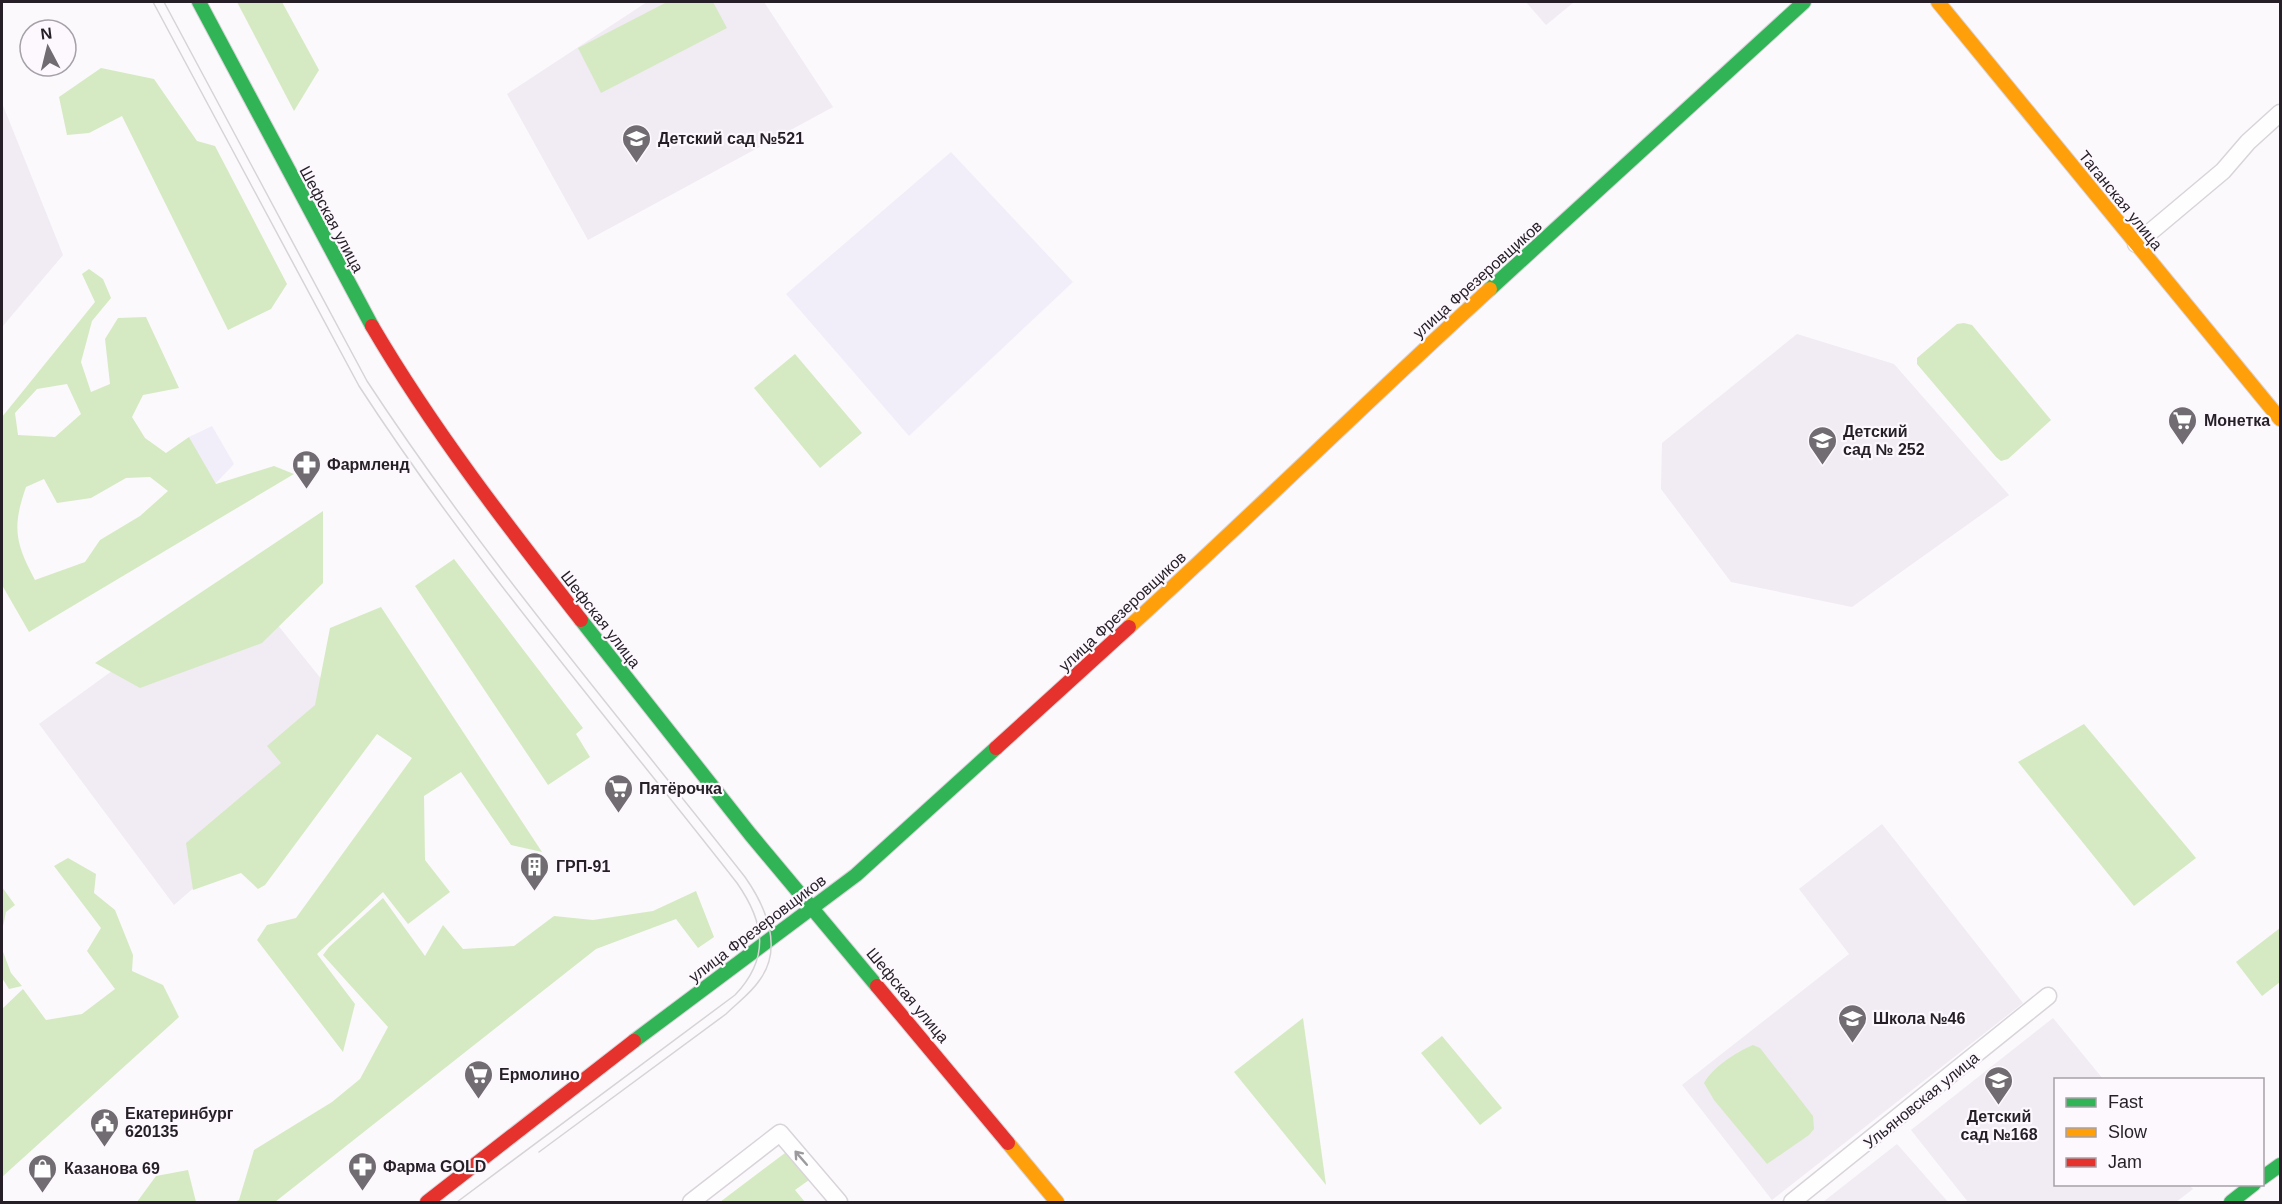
<svg xmlns="http://www.w3.org/2000/svg" width="2282" height="1204" font-family="Helvetica,sans-serif">
<style>
.built{fill:#f1ebf3}
.industrial{fill:#f2eef9}
.green{fill:#d5eac2;fill-rule:evenodd}
.lines{fill:none;stroke-linecap:round;stroke-linejoin:round}
.street-casing{stroke:#d9d4da;stroke-width:19}
.fast-casing{stroke:#d9d4da;stroke-width:16}
.slow-casing{stroke:#d9d4da;stroke-width:16}
.jam-casing{stroke:#d9d4da;stroke-width:16}
.street{stroke:#fefeff;stroke-width:16}
.fast{stroke:#30b455;stroke-width:14}
.slow{stroke:#ff9f0a;stroke-width:14}
.jam{stroke:#e5322d;stroke-width:14}
.tram{stroke:#d6d4d6;stroke-width:1.5}
.oneway{stroke:#9d9a9e}
.labels{text-anchor:middle;stroke-width:4.5;stroke-linejoin:round;paint-order:stroke}
.poi-label{font-size:16px;font-weight:bold;fill:#261f28;stroke:#fcf8fd;text-anchor:start}
.street-label{font-size:16px;fill:#261f28;stroke:#fcf8fd}
</style>
<rect width="100%" height="100%" fill="#fbf9fc"/>
<g class="built">
<polygon points="647,2 764,2 833,107 588,240 507,94"/>
<polygon points="1526,2 1574,2 1546,25"/>
<polygon points="2,103 63,255 2,327"/>
<polygon points="1797,334 1894,364 2009,495 1852,607 1731,582 1661,489 1662,443"/>
<polygon points="240,578 355,721 307,790 174,905 39,724"/>
<polygon points="1882,824 2023,1003 1772,1200 1682,1085 1849,954 1799,889"/>
<polygon points="2053,1018 2103,1079 2056,1080 2056,1184 2189,1185 2193,1189 2176,1202 1968,1202 1911,1130"/>
<polygon points="1897,1144 1948,1202 1823,1202"/>
</g>
<g class="industrial">
<polygon points="951,152 1073,282 909,436 786,294"/>
<polygon points="212,426 234,464 215,484 189,437"/>
</g>
<g class="green">
<polygon points="237,2 282,2 319,70 294,111"/>
<polygon points="667,2 713,2 727,28 601,93 578,48"/>
<polygon points="101,68 154,79 197,141 215,146 287,284 271,309 228,330 122,116 89,133 67,135 59,97"/>
<path d="M89,269L103,279L111,298L92,321L81,362L91,392L110,384L105,339L118,318L146,317L179,388L143,395L132,417L145,438L166,453L189,437L216,484L274,466L294,474L29,632L2,585V417L95,302L82,274ZM67,384L81,414L55,437L18,435L15,413L37,389ZM150,477L168,491L140,516L100,540L85,562L35,580C15,543 12,527 26,487L44,479L57,503L91,498L126,478Z"/>
<polygon points="1964,323 1972,325 2051,420 2008,459 2001,461 1996,457 1917,364 1917,358 1957,324"/>
<polygon points="795,354 862,433 820,468 754,388"/>
<polygon points="323,511 323,583 262,643 140,688 95,663"/>
<polygon points="454,559 583,728 576,734 590,757 548,785 415,586"/>
<polygon points="381,607 542,852 511,845 461,772 424,796 425,860 450,892 408,924 383,892 317,954 355,1004 343,1052 257,940 267,925 296,918 412,758 377,734 265,885 258,889 241,873 193,890 186,843 281,763 267,746 315,705 330,628"/>
<polygon points="2084,724 2196,858 2134,906 2018,762"/>
<polygon points="68,858 96,874 94,893 115,910 133,955 132,971 163,985 179,1017 2,1177 2,1009 23,989 46,1020 82,1014 115,989 87,951 101,928 54,866"/>
<polygon points="2,887 15,905 6,912 2,931"/>
<polygon points="696,891 714,937 698,948 676,919 596,949 275,1202 234,1202 239,1200 254,1150 332,1102 360,1079 388,1027 323,955 329,947 383,898 425,956 443,925 463,949 514,946 554,916 593,920 653,911"/>
<polygon points="2280,928 2280,982 2262,996 2236,962"/>
<polygon points="2,949 11,973 22,986 9,989 2,978"/>
<polygon points="1303,1018 1326,1185 1234,1072"/>
<polygon points="1442,1036 1502,1108 1480,1125 1421,1053"/>
<path d="M1753,1045L1760,1048L1813,1116L1814,1129L1809,1135L1767,1164L1714,1100L1704,1083C1713,1067 1736,1052 1753,1045Z"/>
<polygon points="785,1153 809,1180 795,1190 805,1202 720,1202"/>
<polygon points="188,1170 196,1202 137,1202 156,1176"/>
</g>
<g class="lines">
<defs>
<g id="street">
<polyline points="2136,244 2223,171 2248,142 2280,113"/>
<polyline points="691,1202 780,1133 839,1202"/>
<polyline points="1792,1202 2048,996"/>
</g>
<g id="fast">
<polyline points="199,2 372,326"/>
<polyline points="1490,289 1804,2"/>
<polyline points="581,620 750,834 877,986"/>
<polyline points="634,1041 856,875 996,748"/>
<polyline points="2262,1178 2280,1165"/>
<polyline points="2231,1202 2254,1184"/>
</g>
<g id="slow">
<polyline points="1938,2 2280,419"/>
<path d="M1129,627C1251,516 1368,400 1490,289"/>
<polyline points="1008,1143 1057,1202"/>
</g>
<g id="jam">
<path d="M372,326C433,430 506,524 581,620"/>
<polyline points="996,748 1129,627"/>
<polyline points="877,986 1008,1143"/>
<polyline points="427,1202 634,1041"/>
</g>
</defs>
<use href="#street" class="street-casing"/>
<use href="#fast" class="fast-casing"/>
<use href="#slow" class="slow-casing"/>
<use href="#jam" class="jam-casing"/>
<use href="#street" class="street"/>
<use href="#fast" class="fast"/>
<use href="#slow" class="slow"/>
<use href="#jam" class="jam"/>
<g class="tram">
<path d="M153,2L359,386C472,560 609,719 737,883C765,923 770,958 735,995L457,1202"/>
<path d="M164,2L367,381C481,555 617,714 745,877C766,907 784,948 759,981C750,994 737,1003 726,1014L539,1152"/>
</g>
</g>
<defs><path id="oneway-shaft" d="M-6 0H5M1.5-3L5.5 0L1.5 3" fill="none" stroke-width="1.6" stroke-linecap="round" stroke-linejoin="round" transform="scale(1.5)"/></defs>
<use class="oneway" href="#oneway-shaft" transform="translate(801 1158) rotate(-131)"/>
<defs>
<symbol id="school-pin" viewBox="-11 -11 22 30"><path d="M0 17L-7.5 6A9.5 9.5 0 1 1 7.5 6Z" fill="#716b72" stroke="#fcf8fd"/><path d="M0-5L7-2L0 1L-7-2ZM-4 1L0 2.5L4 1V4Q0 6-4 4Z" fill="#fff"/></symbol>
<symbol id="supermarket-pin" viewBox="-11 -11 22 30"><path d="M0 17L-7.5 6A9.5 9.5 0 1 1 7.5 6Z" fill="#716b72" stroke="#fcf8fd"/><path d="M-6-5.5h2.5l.6 2H6L4.5 2H-2.5L-4.4-4H-6ZM-1.5 3.2a1.3 1.3 0 1 0 .1 0ZM3 3.2a1.3 1.3 0 1 0 .1 0Z" fill="#fff"/></symbol>
<symbol id="pharmacy-pin" viewBox="-11 -11 22 30"><path d="M0 17L-7.5 6A9.5 9.5 0 1 1 7.5 6Z" fill="#716b72" stroke="#fcf8fd"/><path d="M-2-6h4v4h4v4h-4v4h-4v-4h-4v-4h4Z" fill="#fff"/></symbol>
<symbol id="building-pin" viewBox="-11 -11 22 30"><path d="M0 17L-7.5 6A9.5 9.5 0 1 1 7.5 6Z" fill="#716b72" stroke="#fcf8fd"/><path d="M-4-6H4V6H1V3H-1V6H-4ZM-2.5-4.3h1.7v1.8h-1.7ZM.8-4.3h1.7v1.8H.8ZM-2.5-1h1.7V.8h-1.7ZM.8-1h1.7V.8H.8Z" fill="#fff"/></symbol>
<symbol id="civic-pin" viewBox="-11 -11 22 30"><path d="M0 17L-7.5 6A9.5 9.5 0 1 1 7.5 6Z" fill="#716b72" stroke="#fcf8fd"/><path d="M-.6-6.5H3V-4.5H.6V-3L4-1V1h2V6H-6V1h2V-1L-.6-3ZM-1.2 2.5V6h2.4V2.5Z" fill="#fff"/></symbol>
<symbol id="shop-pin" viewBox="-11 -11 22 30"><path d="M0 17L-7.5 6A9.5 9.5 0 1 1 7.5 6Z" fill="#716b72" stroke="#fcf8fd"/><path d="M-5-2.5h2.3a2.7 3.5 0 0 1 5.4 0H5L5.5 6h-11ZM-1.5-2.5h3a1.5 2.3 0 0 0-3 0Z" fill="#fff"/></symbol>
</defs>
<g fill-rule="evenodd">
<use href="#school-pin" x="620" y="122" width="33" height="45"/>
<use href="#supermarket-pin" x="2166" y="404" width="33" height="45"/>
<use href="#school-pin" x="1806" y="424" width="33" height="45"/>
<use href="#pharmacy-pin" x="290" y="448" width="33" height="45"/>
<use href="#supermarket-pin" x="602" y="772" width="33" height="45"/>
<use href="#building-pin" x="518" y="850" width="33" height="45"/>
<use href="#school-pin" x="1836" y="1002" width="33" height="45"/>
<use href="#supermarket-pin" x="462" y="1058" width="33" height="45"/>
<use href="#school-pin" x="1982" y="1064" width="33" height="45"/>
<use href="#civic-pin" x="88" y="1106" width="33" height="45"/>
<use href="#pharmacy-pin" x="346" y="1150" width="33" height="45"/>
<use href="#shop-pin" x="26" y="1152" width="33" height="45"/>
</g>
<g class="labels">
<g class="poi-label">
<text x="658" y="144">Детский сад №521</text>
<text x="2204" y="426">Монетка</text>
<text x="1843" y="437">Детский<tspan x="1843" dy="18">сад № 252</tspan></text>
<text x="327" y="470">Фармленд</text>
<text x="639" y="794">Пятёрочка</text>
<text x="556" y="872">ГРП-91</text>
<text x="1873" y="1024">Школа №46</text>
<text x="499" y="1080">Ермолино</text>
<text x="125" y="1119">Екатеринбург<tspan x="125" dy="18">620135</tspan></text>
<text x="1999" y="1122" text-anchor="middle">Детский<tspan x="1999" dy="18">сад №168</tspan></text>
<text x="383" y="1172">Фарма GOLD</text>
<text x="64" y="1174">Казанова 69</text>
</g>
<g class="street-label">
<text transform="translate(2121 200) rotate(51)" y="6">Таганская улица</text>
<text transform="translate(332 219) rotate(62)" y="6">Шефская улица</text>
<text transform="translate(1477 279) rotate(-42)" y="6">улица Фрезеровщиков</text>
<text transform="translate(1122 611) rotate(-43)" y="6">улица Фрезеровщиков</text>
<text transform="translate(601 619) rotate(52)" y="6">Шефская улица</text>
<text transform="translate(757 928) rotate(-37)" y="6">улица Фрезеровщиков</text>
<text transform="translate(908 995) rotate(50)" y="6">Шефская улица</text>
<text transform="translate(1921 1100) rotate(-39)" y="6">Ульяновская улица</text>
</g>
</g>
<rect width="2282" height="1204" fill="none" stroke="#261f28" stroke-width="6"/>
<rect x="2054" y="1078" width="210" height="108" fill="#fcf8fd" stroke="#a6a1a8" stroke-width="1.5"/>
<rect x="2066" y="1098" width="30" height="9" fill="#30b455" stroke="#a6a1a8" stroke-width="1.5"/>
<text x="2108" y="1108" font-size="18" fill="#261f28">Fast</text>
<rect x="2066" y="1128" width="30" height="9" fill="#ff9f0a" stroke="#a6a1a8" stroke-width="1.5"/>
<text x="2108" y="1138" font-size="18" fill="#261f28">Slow</text>
<rect x="2066" y="1158" width="30" height="9" fill="#e5322d" stroke="#a6a1a8" stroke-width="1.5"/>
<text x="2108" y="1168" font-size="18" fill="#261f28">Jam</text>
<g transform="translate(48 48) rotate(353)"><circle r="28" fill="#fcf8fd" stroke="#a6a1a8" stroke-width="1.5"/>
<path d="M0-4.5L10 22L0 15L-10 22Z" fill="#716b72"/>
<text y="-9" font-size="16" font-weight="bold" text-anchor="middle" fill="#261f28">N</text>
</g>
</svg>
